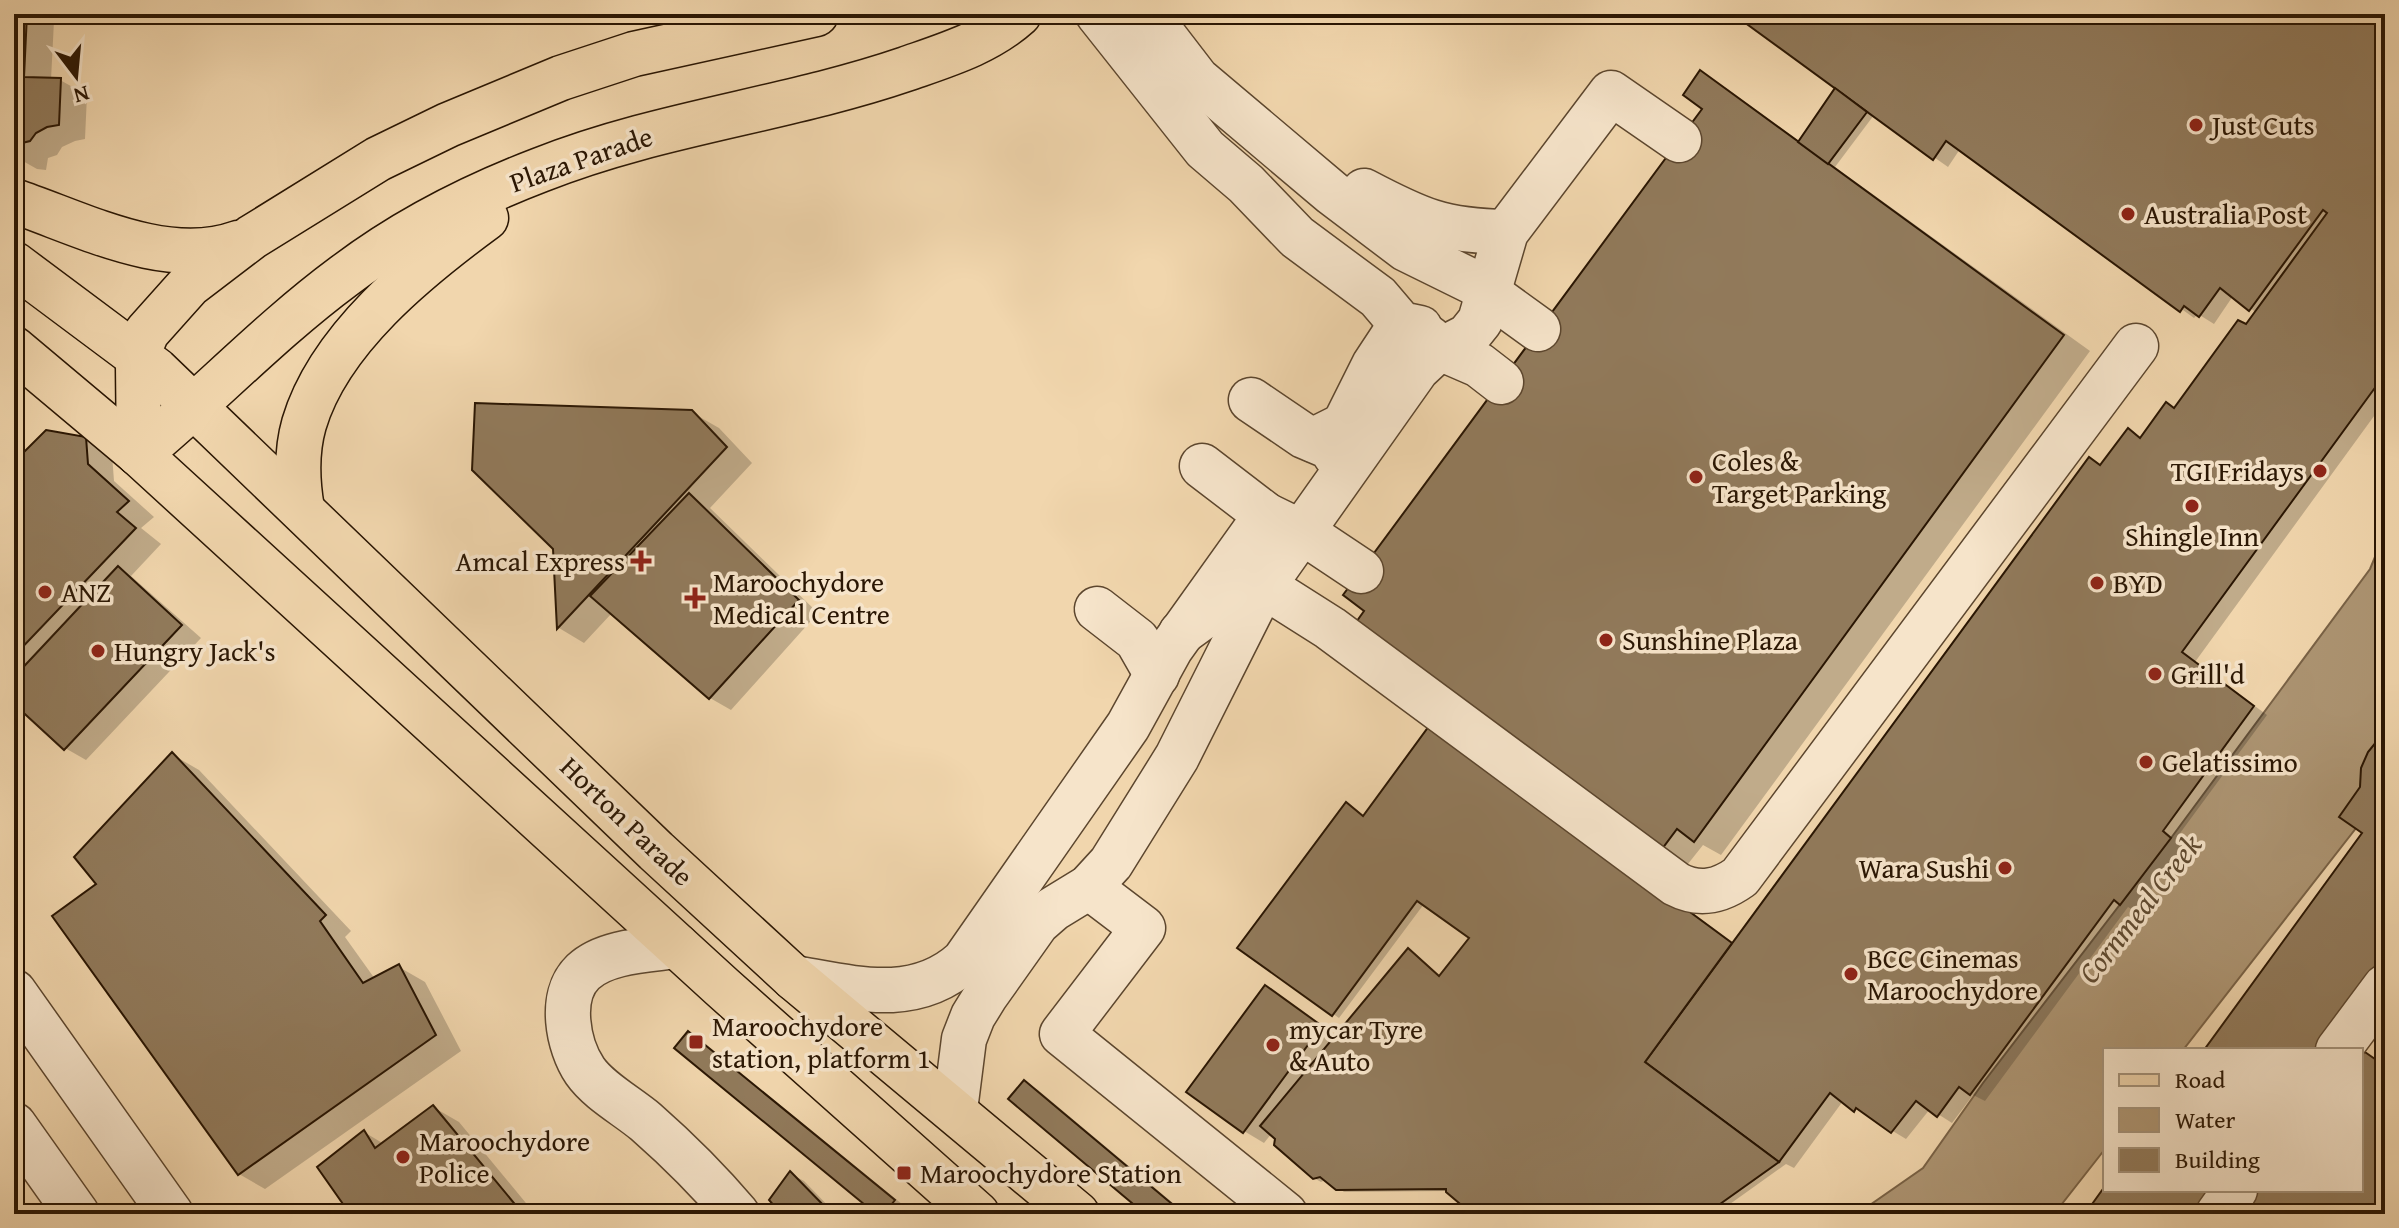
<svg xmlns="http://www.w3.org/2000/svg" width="2399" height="1228" font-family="'Gentium Book Plus',serif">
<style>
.water{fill:#ad9573;stroke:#796246;stroke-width:2}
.shadow{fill:#0003}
.building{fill:#917a5b;stroke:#2a1603;stroke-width:2}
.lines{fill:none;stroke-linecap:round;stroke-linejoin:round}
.minor-casing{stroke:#5c462e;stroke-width:47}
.major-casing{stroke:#2a1603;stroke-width:47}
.minor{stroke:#f6e4ca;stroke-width:44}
.major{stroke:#f1d6ad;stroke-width:44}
.poi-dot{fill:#8f2418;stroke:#f6e4ca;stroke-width:3}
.labels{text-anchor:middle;stroke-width:7;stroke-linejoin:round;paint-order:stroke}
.poi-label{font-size:28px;fill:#2a1603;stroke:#f6e4ca;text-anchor:start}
.street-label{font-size:28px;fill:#2a1603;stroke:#f6e4ca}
.water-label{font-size:30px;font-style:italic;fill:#5e4930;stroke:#f6e4ca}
</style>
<rect width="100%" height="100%" fill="#f1d6ad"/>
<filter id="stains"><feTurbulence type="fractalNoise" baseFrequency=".0025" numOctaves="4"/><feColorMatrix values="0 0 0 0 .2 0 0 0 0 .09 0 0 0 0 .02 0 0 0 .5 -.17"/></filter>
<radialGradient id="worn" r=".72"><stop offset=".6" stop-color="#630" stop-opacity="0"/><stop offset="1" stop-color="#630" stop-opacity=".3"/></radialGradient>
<polygon class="water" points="2385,533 2385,791 2183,1050 2105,1050 2105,1149 2054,1214 1857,1214 1923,1168 1983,1083 2171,838 2370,569"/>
<g class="shadow">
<polygon points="14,14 77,14 77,21 54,21 51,80 60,80 87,95 85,139 75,141 62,147 57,155 48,158 46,170 37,169 14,156"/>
<polygon points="1737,14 2385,14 2385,401 2195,662 2267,715 2175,840 2184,847 2135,911 2128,907 1985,1101 1973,1095 1952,1123 1930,1109 1906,1139 1843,1101 1794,1168 1786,1164 1716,1214 1475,1214 1448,1191 1344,1192 1327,1179 1321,1182 1314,1178 1272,1133 1264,1143 1244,1131 1266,987 1337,1036 1414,954 1440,977 1472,938 1424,904 1339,1018 1240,948 1364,818 1438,728 1733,945 2129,431 2142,438 2175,410 2257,313 2233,296 2214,324 2198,314 2194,318 1960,149 1948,167 1874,115 1835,167 2090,351 1721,855 1703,845 1680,874 1654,859 1705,109 1700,73 1726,88 1800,142 1838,88"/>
<polygon points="691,412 719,428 752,463 710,508 818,613 731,710 710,698 612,613 584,643 559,628 555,548"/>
<polygon points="86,439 112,454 114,481 154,517 141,528 161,544 131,576 201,638 86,760 65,748 14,701 14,465"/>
<polygon points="173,755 199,770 351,931 345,937 375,979 399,967 425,982 461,1051 265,1189 239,1174 99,885"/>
<polygon points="689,1034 703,1042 908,1209 904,1214 880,1214"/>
<polygon points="2363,1052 2385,1066 2385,1214 2262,1190 2361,1190"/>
<polygon points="1025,1082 1038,1090 1186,1214 1149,1214"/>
<polygon points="433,1107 459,1122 535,1214 353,1214 364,1132 384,1144"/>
<polygon points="791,1174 804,1181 836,1214 784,1214"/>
</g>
<g class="building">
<polygon points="14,14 27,14 24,77 61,78 59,125 47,127 36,133 30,141 22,143 20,156 14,155"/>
<polygon points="1733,14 2385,14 2385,374 2182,652 2254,706 2163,831 2171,838 2120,905 2114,900 1970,1095 1959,1087 1937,1117 1916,1101 1891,1133 1856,1108 1854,1112 1830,1093 1779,1162 1645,1062 2089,457 2100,465 2128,428 2140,438 2166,402 2174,408 2238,320 2246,324 2327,213 2323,210 2249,311 2220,288 2199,317 2184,306 2180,312 1946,141 1933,160"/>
<polygon points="1700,70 2064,335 1694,842 1677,829 1653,861 1347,635 1364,611 1343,595 1702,109 1683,95"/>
<polygon points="1835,88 1867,112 1828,164 1798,142"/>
<polygon points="475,403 692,410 727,447 557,629 553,549 472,470"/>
<polygon points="46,430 86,437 88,464 129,501 117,512 136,528 14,656 14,462"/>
<polygon points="689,493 799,600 709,699 590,596"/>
<polygon points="118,566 182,625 64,750 14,704 14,677"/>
<polygon points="1432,722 1732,943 1645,1062 1779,1162 1706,1214 1472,1214 1446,1192 1446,1189 1336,1190 1320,1177 1313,1179 1274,1145 1275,1139 1260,1126 1408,948 1439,976 1469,938 1417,901 1332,1016 1237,948 1346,802 1363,816"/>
<polygon points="2385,731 2385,959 2318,1050 2204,1050 2362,833 2339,817 2360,787 2361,768 2368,752"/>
<polygon points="172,752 326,915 320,921 363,983 399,964 436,1035 238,1175 52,916 96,884 74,857"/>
<polygon points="1265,985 1322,1026 1243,1133 1186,1092"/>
<polygon points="688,1031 895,1200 884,1214 876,1214 674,1048"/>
<polygon points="2362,1050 2385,1066 2385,1214 2242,1214 2259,1190 2361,1190"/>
<polygon points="1024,1080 1184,1214 1145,1214 1008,1099"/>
<polygon points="433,1105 523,1214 350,1214 317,1167 364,1130 375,1148"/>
<polygon points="790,1171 832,1214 781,1214 769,1200"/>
<polygon points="2105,1186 2105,1190 2215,1190 2197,1214 2085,1214"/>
</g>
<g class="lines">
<defs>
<g id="minor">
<polyline points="1098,14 1205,149 1246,184 1297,237 1378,297 1401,324 1420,328"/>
<polyline points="1147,14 1197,79 1332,193 1406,249 1473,282 1538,329"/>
<path d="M1364,191C1419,220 1443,231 1506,232"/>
<polyline points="1429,338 1442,349 1479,365 1501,382"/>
<polyline points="1251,400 1304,436 1330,447 1336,456"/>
<polyline points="1314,440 1340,427 1346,421 1374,365 1401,324"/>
<polyline points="1202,466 1266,515 1307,535 1361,571"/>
<polyline points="1097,609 1137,640 1157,675"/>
<path d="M1181,633L1232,596L1252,589L1267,588L1330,628L1676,884C1699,896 1719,892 1740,877L2136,346"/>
<polyline points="1089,887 1143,928 1062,1034 1285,1214"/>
<path d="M677,946C648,950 605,951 583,972C558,996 568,1046 585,1071C599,1091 627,1106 646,1122C679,1151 709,1181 737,1214"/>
<path d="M794,978C853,988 915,1006 964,961L1128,726L1171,648L1266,515"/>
<polyline points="14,992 171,1214"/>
<polyline points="2338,1050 2385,987"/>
<polyline points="955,1110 964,1039 973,1016 986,995 1037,923 1053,909 1089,887 1111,863 1177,757 1262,588 1417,369 1433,354 1468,336 1480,321 1506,232 1611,93 1679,140"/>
<polyline points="14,1125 77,1214"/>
<polyline points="2218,1214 2235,1190"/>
</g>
<g id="major">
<path d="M14,201C82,224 166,269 238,243"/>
<polyline points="14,264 156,370 656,851 794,978 1077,1214"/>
<polyline points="14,349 139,454 722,987 977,1214"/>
<path d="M139,454C209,396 271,330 344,276C402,232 472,196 540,170C658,123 786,110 906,69C946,55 987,43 1019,14"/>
<polyline points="139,454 138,366 141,346 147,332 189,285 252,237 378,159 448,125 561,78 634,54 816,14"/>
<path d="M302,509C297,480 296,452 304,424C329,339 418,268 486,218"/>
</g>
</defs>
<use href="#minor" class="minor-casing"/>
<use href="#major" class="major-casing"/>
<use href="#minor" class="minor"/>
<use href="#major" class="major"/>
</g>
<g class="poi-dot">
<circle cx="2196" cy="125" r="8"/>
<circle cx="2128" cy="214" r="8"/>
<circle cx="2320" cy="471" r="8"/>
<circle cx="1696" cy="477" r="8"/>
<circle cx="2192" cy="506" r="8"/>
<path d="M637 549h8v8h8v8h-8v8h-8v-8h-8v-8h8z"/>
<circle cx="2097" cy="583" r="8"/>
<circle cx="45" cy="592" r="8"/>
<path d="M691 586h8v8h8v8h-8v8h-8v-8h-8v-8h8z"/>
<circle cx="1606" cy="640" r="8"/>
<circle cx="98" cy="651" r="8"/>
<circle cx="2155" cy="674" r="8"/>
<circle cx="2146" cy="762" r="8"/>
<circle cx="2005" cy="868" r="8"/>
<circle cx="1851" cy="974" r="8"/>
<rect x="688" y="1034" width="16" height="16" rx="4"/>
<circle cx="1273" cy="1045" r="8"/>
<circle cx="403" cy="1157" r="8"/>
<rect x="896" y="1165" width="16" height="16" rx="4"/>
</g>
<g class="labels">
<g class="poi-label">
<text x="2212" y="135">Just Cuts</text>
<text x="2144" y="224">Australia Post</text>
<text x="1712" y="471">Coles &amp;<tspan x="1712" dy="32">Target Parking</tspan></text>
<text x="2304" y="481" text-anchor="end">TGI Fridays</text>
<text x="2192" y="546" text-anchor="middle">Shingle Inn</text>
<text x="625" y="571" text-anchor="end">Amcal Express</text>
<text x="713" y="592">Maroochydore<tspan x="713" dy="32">Medical Centre</tspan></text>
<text x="2113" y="593">BYD</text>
<text x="61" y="602">ANZ</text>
<text x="1622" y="650">Sunshine Plaza</text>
<text x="114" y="661">Hungry Jack's</text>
<text x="2171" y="684">Grill'd</text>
<text x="2162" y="772">Gelatissimo</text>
<text x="1989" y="878" text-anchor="end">Wara Sushi</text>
<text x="1867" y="968">BCC Cinemas<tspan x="1867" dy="32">Maroochydore</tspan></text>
<text x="712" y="1036">Maroochydore<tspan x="712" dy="32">station, platform 1</tspan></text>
<text x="1289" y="1039">mycar Tyre<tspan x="1289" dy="32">&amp; Auto</tspan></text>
<text x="419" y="1151">Maroochydore<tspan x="419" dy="32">Police</tspan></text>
<text x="920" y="1183">Maroochydore Station</text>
</g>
<g class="street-label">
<text transform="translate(581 159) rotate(-19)" y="10">Plaza Parade</text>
<text transform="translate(627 821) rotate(44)" y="10">Horton Parade</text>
</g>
<g class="water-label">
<text transform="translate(2140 909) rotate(-52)" y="10">Cornmeal Creek</text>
</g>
</g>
<rect width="2399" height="1228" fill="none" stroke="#f1d6ad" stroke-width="48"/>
<rect x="16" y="16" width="2367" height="1196" fill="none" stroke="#2a1603" stroke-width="4"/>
<rect x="24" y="24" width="2351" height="1180" fill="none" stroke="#2a1603" stroke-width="2"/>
<rect x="2103" y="1048" width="260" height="144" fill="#f6e4ca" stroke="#a4927a" stroke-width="2"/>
<rect x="2119" y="1074" width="40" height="12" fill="#f1d6ad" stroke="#a4927a" stroke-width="2"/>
<text x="2175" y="1088" font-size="24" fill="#2a1603">Road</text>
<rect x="2119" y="1108" width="40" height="24" fill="#ad9573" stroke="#a4927a" stroke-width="2"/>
<text x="2175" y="1128" font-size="24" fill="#2a1603">Water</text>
<rect x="2119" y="1148" width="40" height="24" fill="#917a5b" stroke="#a4927a" stroke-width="2"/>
<text x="2175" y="1168" font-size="24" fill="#2a1603">Building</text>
<g transform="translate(76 76) rotate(164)" stroke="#f6e4ca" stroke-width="6" paint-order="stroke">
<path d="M0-6L14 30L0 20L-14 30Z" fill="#2a1603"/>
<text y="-12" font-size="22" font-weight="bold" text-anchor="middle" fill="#2a1603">N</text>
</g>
<rect width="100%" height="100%" filter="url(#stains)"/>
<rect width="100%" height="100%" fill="url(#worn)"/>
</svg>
